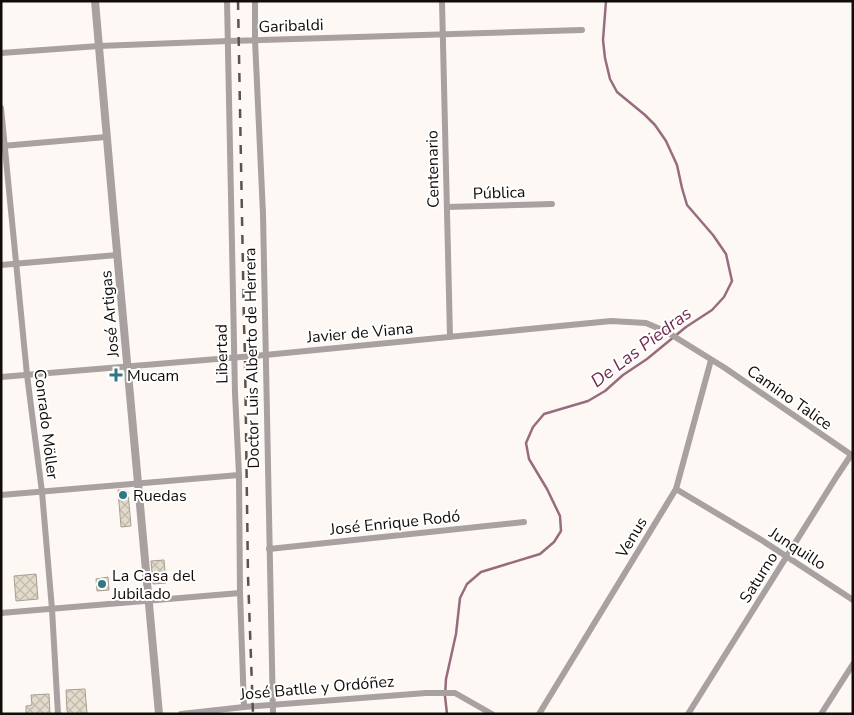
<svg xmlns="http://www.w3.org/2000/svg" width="854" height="715" font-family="'Nunito Sans',sans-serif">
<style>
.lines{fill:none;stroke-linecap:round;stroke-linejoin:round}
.stream{stroke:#986c7e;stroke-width:2.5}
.building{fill:url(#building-cross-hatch);stroke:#a79f90}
.minor{stroke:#a9a0a0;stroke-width:6}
.tertiary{stroke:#a9a0a0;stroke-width:8}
.rail{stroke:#595450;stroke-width:2.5;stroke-dasharray:9 9;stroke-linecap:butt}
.poi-dot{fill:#317982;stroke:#fff;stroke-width:2}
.labels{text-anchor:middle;stroke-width:4;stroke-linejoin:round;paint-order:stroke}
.street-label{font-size:16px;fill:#110c09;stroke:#fff}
.poi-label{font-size:16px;fill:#110c09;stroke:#fff;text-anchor:start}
.water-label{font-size:18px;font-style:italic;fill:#71294f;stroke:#fff}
</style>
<defs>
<pattern id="building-cross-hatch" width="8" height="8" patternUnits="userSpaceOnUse" patternTransform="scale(1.25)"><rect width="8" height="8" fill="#e2daca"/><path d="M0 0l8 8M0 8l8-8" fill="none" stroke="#c1baac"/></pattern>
</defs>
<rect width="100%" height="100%" fill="#fef8f4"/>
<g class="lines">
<polyline class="stream" points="447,714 445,696 446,679 456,634 460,598 467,584 481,572 540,554 554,542 561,531 560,516 547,489 529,459 526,443 533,427 544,414 588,401 605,391 623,375 647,359 686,327 712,310 724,297 732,281 726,254 713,235 687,205 682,188 677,165 666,141 655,125 645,115 617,92 610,79 605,58 603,40 606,1"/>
</g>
<g class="building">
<polygon points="118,490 126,490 128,492 131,526 121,527"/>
<polygon points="164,560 166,583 153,584 151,561"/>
<polygon points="36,574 38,599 16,601 14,576"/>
<polygon points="108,577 109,590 97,591 96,579"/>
<polygon points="85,689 87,713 69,714 67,711 66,690"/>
<polygon points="49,694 50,714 26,714 26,706 32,705 31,695"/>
</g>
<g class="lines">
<g class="minor">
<polyline points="227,1 235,393 239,475 240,593 244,707"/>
<polyline points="255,1 255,40 263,214 273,714"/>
<polyline points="442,1 450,337"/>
<polyline points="1,53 99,46 229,41 582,30"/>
<polyline points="1,108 27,375 42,492 52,609 58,714"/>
<polyline points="2,146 106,137"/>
<polyline points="447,207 552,204"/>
<polyline points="1,265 117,255"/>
<polyline points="1,377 265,355 611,321 646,323 667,332 725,368 853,456"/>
<polyline points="676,489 763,541 853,600"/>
<polyline points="1,495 239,475"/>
<polyline points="269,549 524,522"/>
<polyline points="1,613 240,593"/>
<polyline points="181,714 244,707 426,693 455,693 492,714"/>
<polyline points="539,714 676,489 711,360"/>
<polyline points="688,714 837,476 851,455"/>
<polyline points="821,714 853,664"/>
</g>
<polyline class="tertiary" points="95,1 114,219 159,714"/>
<polyline class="rail" points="238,1 244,324 245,356 248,576 253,714"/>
</g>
<g class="poi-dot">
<path d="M113.5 367.5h5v5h5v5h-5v5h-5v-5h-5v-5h5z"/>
<circle cx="123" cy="495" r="5"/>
<circle cx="102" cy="584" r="5"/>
</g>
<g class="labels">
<g class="street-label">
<text transform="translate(291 25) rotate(-2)" y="6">Garibaldi</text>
<text transform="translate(432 169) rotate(-91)" y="6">Centenario</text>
<text transform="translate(499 192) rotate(-2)" y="6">Pública</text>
<text transform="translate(109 314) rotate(-95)" y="6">José Artigas</text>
<text transform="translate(360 332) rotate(-5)" y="6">Javier de Viana</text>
<text transform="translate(221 354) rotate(-91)" y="6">Libertad</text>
<text transform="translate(251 358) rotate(-91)" y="6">Doctor Luis Alberto de Herrera</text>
<text transform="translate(790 397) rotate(35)" y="6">Camino Talice</text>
<text transform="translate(47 424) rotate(83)" y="6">Conrado Möller</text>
<text transform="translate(395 522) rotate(-6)" y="6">José Enrique Rodó</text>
<text transform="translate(631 537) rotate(-59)" y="6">Venus</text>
<text transform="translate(798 548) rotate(33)" y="6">Junquillo</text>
<text transform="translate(758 577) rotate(-58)" y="6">Saturno</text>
<text transform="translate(317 687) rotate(-5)" y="6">José Batlle y Ordóñez</text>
</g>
<g class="poi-label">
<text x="127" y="381">Mucam</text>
<text x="133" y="501">Ruedas</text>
<text x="112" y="581">La Casa del<tspan x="112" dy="18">Jubilado</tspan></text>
</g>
<g class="water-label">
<text transform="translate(641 347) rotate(-37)" y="6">De Las Piedras</text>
</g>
</g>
<rect width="854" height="715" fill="none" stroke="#110c09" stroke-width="5"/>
</svg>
